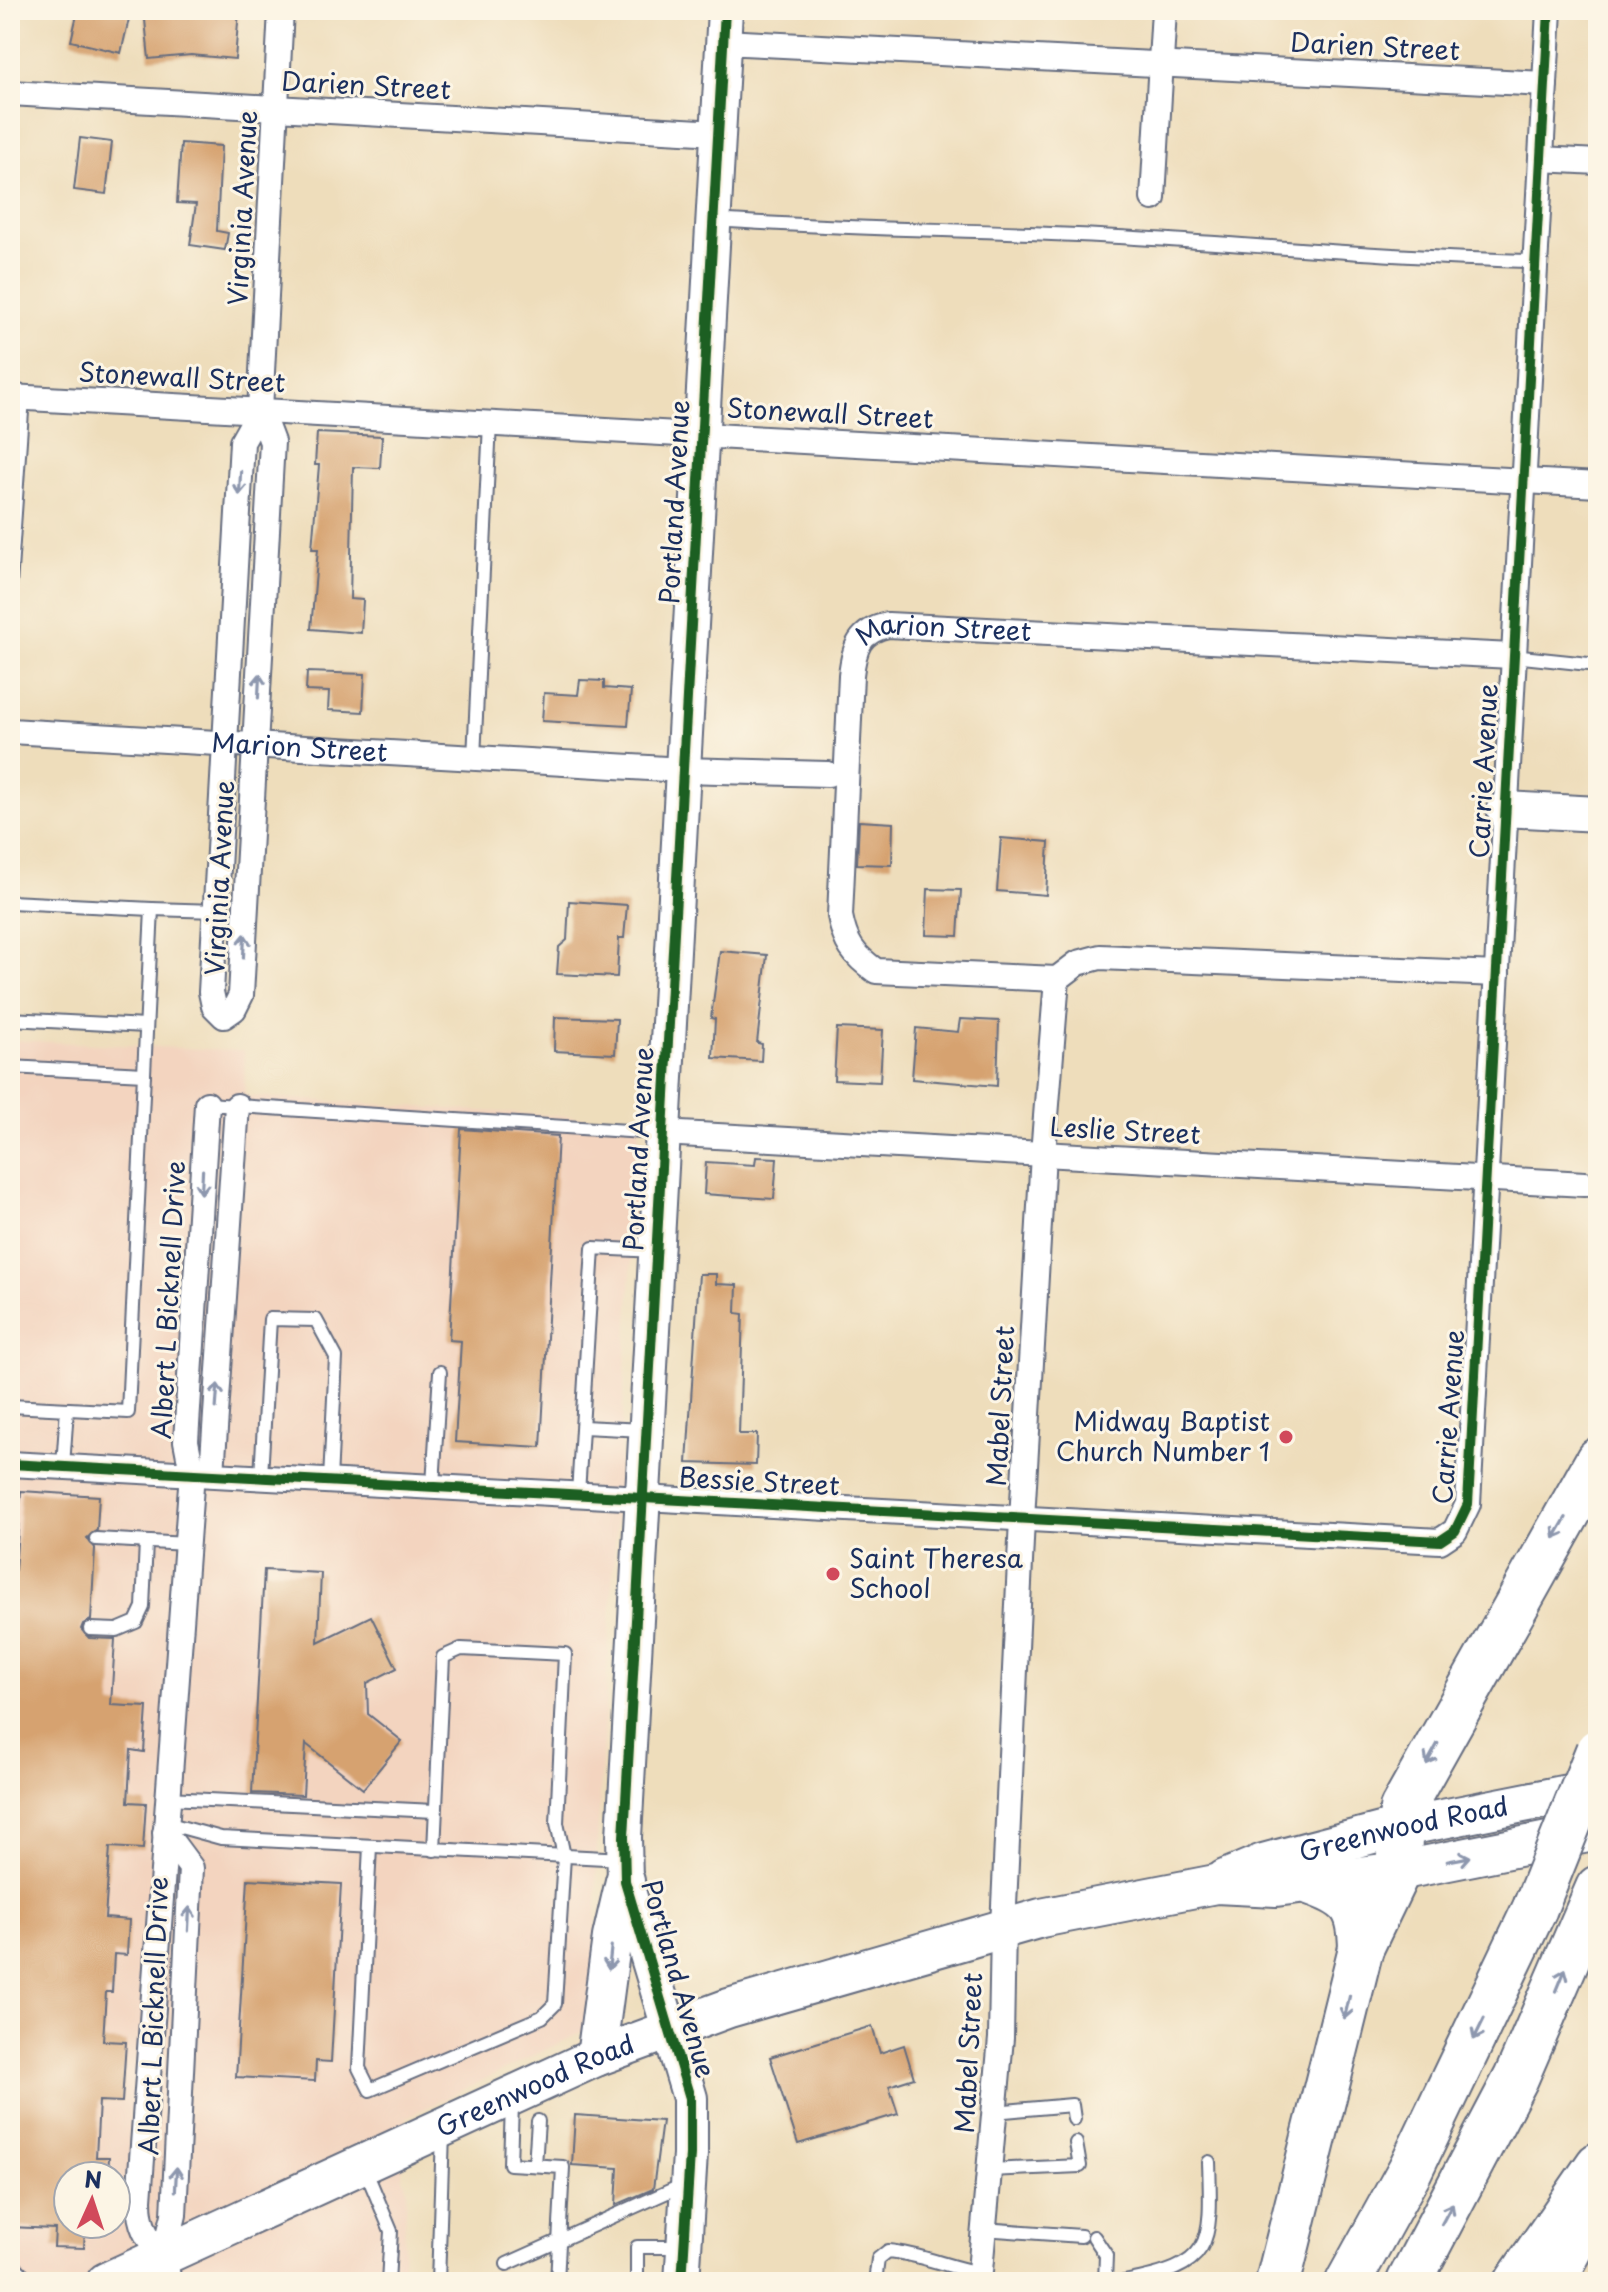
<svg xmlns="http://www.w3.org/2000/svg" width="1608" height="2292" font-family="'Playpen Sans',sans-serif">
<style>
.built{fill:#f3d4bf;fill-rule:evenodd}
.building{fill:#d6a270}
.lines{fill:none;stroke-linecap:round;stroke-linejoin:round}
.lane-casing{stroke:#656c7f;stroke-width:16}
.street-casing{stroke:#656c7f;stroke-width:28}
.secondary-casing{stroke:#656c7f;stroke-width:38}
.primary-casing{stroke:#656c7f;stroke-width:42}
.highway-casing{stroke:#656c7f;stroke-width:48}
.lane{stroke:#fff;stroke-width:12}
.street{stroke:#fff;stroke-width:24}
.secondary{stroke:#fff;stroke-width:34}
.primary{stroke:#fff;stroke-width:38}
.highway{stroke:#fff;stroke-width:44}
.highway-bridge-casing{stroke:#656c7f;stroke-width:48;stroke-linecap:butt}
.highway-bridge{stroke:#fff;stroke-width:44}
.cycleway-casing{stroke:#fcf5e5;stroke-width:15}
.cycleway{stroke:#1b5e20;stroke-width:10}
.oneway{stroke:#8d97ae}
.poi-dot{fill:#d1495b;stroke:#fcf5e5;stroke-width:3}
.labels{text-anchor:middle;stroke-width:6;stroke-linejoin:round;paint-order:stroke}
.street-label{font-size:26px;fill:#1b2f5e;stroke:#fcf5e5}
.poi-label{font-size:26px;fill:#1b2f5e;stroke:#fcf5e5;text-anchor:end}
</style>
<rect width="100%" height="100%" fill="#fcf5e5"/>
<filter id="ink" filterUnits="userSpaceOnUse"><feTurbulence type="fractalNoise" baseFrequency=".0125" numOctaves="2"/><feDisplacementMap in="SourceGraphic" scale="16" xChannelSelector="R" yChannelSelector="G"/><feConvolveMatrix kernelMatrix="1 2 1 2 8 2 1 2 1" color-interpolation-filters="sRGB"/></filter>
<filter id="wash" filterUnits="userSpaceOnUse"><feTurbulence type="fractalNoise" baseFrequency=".006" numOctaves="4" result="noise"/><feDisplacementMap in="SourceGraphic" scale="32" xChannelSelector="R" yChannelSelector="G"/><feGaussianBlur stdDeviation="1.8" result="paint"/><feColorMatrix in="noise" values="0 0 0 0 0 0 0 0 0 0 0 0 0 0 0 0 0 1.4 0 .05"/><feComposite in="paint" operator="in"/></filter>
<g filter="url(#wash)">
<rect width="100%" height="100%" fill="#edb"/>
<path class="built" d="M10,1040L244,1051L245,1096L640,1121L597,1843L595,2026L407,2117L402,2175L407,2189L402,2282H10ZM68,2176H116V2224H68Z"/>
<g id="blocks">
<g class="building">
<polygon points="78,10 131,10 121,53 71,41"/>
<polygon points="144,10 239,10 235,59 191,55 149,59"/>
<polygon points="80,138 112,142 106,194 74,190"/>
<polygon points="181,143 221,146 217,231 228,233 225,250 190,245 196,204 177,203"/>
<polygon points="317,433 382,436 380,468 353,467 350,599 363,600 361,633 311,629 318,549 312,549 319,465 315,465"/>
<polygon points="307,672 365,674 363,712 328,710 329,692 306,691"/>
<polygon points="580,680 604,681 604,688 631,690 628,726 542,721 544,693 578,695"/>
<polygon points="859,821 893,823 892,865 857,864"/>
<polygon points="1001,838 1049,842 1046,895 997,891"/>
<polygon points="928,889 961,890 958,936 926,935"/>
<polygon points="569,901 627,905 624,938 619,938 617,977 557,974 559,947 567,940"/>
<polygon points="720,951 767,955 757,1043 762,1044 761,1061 713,1058 715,1019 711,1018"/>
<polygon points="555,1017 617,1019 615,1054 554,1051"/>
<polygon points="960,1019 999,1021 997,1086 912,1079 916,1028 958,1032"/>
<polygon points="837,1028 883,1030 880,1082 834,1080"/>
<polygon points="461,1129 558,1136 541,1447 455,1442 461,1341 449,1340"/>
<polygon points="756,1157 777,1158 774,1199 704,1194 706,1162 755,1165"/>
<polygon points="699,1274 716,1274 716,1284 737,1285 736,1313 743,1314 739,1434 757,1434 756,1465 687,1463"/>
<polygon points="21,1491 99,1496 97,1530 87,1538 95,1548 91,1620 83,1624 81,1629 89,1638 115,1639 111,1705 147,1707 144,1752 131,1750 128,1802 146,1803 143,1849 110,1847 105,1918 129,1920 127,1955 114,1954 112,1992 106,1992 103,2041 126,2042 122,2102 99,2101 96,2157 109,2157 108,2176 68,2176 68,2224 85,2224 84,2248 54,2247 55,2229 10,2227 10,1635"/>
<polygon points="264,1570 321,1573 318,1642 371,1616 397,1668 367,1683 368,1714 402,1741 363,1789 306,1744 303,1795 252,1793"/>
<polygon points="248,1879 341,1884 331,2062 316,2061 315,2081 236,2077"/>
<polygon points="872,2026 880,2053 904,2045 914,2078 889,2086 898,2114 798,2144 770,2057"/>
<polygon points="575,2115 662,2121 653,2189 616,2205 618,2168 572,2165"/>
</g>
</g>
</g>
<g filter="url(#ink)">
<use href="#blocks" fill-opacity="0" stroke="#656c7f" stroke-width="2"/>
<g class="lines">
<defs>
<g id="lane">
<path d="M716,220C862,231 1008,229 1153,239C1281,247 1407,258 1535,261"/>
<polyline points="10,585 23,397"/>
<polyline points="1512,656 1598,665"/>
<polyline points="474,758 490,423"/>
<polyline points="10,902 152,909 144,1074"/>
<polyline points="152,909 217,911"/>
<polyline points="10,1019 146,1026"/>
<polyline points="10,1067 144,1074 128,1412 10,1406"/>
<polyline points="207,1104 659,1133"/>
<polyline points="583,1427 644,1430"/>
<polyline points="63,1466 67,1409"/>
<polyline points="261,1476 270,1319 316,1320 336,1357 330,1480"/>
<polyline points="433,1485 440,1372"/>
<polyline points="578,1494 593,1248 656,1251"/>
<polyline points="96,1539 187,1544"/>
<polyline points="90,1629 117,1630 136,1622 143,1607 146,1542"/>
<polyline points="168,1798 435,1811"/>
<polyline points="166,1823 221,1838 624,1859"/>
<polyline points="370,1846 359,2068 370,2090 542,2017 555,2004 564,1856 557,1823 565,1654 461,1649 443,1657 434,1850"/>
<polyline points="512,2104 510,2164 563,2167 557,2282"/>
<polyline points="994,2112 1072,2105 1074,2119"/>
<polyline points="535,2165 538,2121"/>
<polyline points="365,2169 391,2231 388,2282"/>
<polyline points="989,2170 1080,2166 1076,2143"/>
<polyline points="983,2229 1081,2236"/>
<polyline points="1094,2237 1106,2255 1105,2282"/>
<polyline points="10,2262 31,2282"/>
<polyline points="507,2264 685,2184"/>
<polyline points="438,2282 443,2133"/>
<polyline points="637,2282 637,2247 681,2247"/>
<path d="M875,2282L878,2259L888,2251C920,2254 948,2267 980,2273"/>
<path d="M1124,2282C1213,2266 1212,2246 1209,2162"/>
</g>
<g id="street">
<polyline points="723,42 1545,84"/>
<polyline points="10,93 718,133"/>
<polyline points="1541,159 1598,162"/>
<polyline points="1153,198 1164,10"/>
<polyline points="10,397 1598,485"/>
<polyline points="260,410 242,442 211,992 214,1006 224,1016 234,1009 241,995 272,442 260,410 281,10"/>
<path id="s1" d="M10,731L683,770L828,774"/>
<path id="s2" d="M1057,979L876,971C853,955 845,943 840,916L851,675C854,648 859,631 888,625L1512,656"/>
<polyline points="662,1133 1585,1184"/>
<polyline points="10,1464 1440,1541 1455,1531 1468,1504 1549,10"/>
<polyline points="212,1473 237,1106"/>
<polyline points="165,1833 191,1868 174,2215 164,2256 169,2282"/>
<path d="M164,2256C146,2239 139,2225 139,2200L192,1472L186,1441L207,1104"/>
<polyline points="979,2282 1001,2038 1003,1927 1022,1519 1043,1154 1057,979 1078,963 1100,957 1497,974"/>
</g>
<g id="secondary">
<polyline points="1504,809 1598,814"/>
<polyline points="682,2282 690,2154 690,2098 625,1881 624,1837 725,10"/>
<polyline points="1558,2282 1598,2209"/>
</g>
<g id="primary">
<path id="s3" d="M1225,1879L1263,1863L1392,1829L1598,1788"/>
<polyline points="596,2057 612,1937 625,1881"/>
<path id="s4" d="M106,2282L596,2057L729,2008L1041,1918L1216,1884L1276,1887L1398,1871L1598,1831"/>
</g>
<g id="highway">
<path d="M1312,1883C1351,1897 1360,1907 1361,1948"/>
<polyline points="1278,2282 1361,1948 1398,1871 1402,1809 1598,1460"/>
<polyline points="1348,2282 1410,2170 1535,1908"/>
<polyline points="1409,2282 1516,2078 1598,1888"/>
<polyline points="1517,2282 1598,2165"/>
</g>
</defs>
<use href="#lane" class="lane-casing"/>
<use href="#street" class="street-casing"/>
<use href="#secondary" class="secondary-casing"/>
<use href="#primary" class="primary-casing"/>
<use href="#highway" class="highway-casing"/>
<use href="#lane" class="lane"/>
<use href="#street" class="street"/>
<use href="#secondary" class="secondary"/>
<use href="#primary" class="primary"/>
<use href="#highway" class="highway"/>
<defs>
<polyline id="highway-bridge" points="1535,1908 1598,1751"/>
</defs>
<use href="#highway-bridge" class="highway-bridge-casing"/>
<use href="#highway-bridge" class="highway-bridge"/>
<defs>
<g id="cycleway">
<polyline points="10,1464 1440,1541 1455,1531 1468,1504 1549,10"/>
<polyline points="682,2282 690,2154 690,2098 625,1881 624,1837 725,10"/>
</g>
</defs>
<use href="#cycleway" class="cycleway-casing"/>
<use href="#cycleway" class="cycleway"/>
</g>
<defs><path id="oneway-shaft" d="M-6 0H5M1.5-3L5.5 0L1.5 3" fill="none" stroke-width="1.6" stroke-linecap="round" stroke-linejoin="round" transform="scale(2)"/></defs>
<g class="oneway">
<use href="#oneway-shaft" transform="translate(240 483) rotate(93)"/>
<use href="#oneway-shaft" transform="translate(259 686) rotate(-87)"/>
<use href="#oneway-shaft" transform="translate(244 946) rotate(-87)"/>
<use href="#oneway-shaft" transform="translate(202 1182) rotate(93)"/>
<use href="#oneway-shaft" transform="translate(217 1396) rotate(-86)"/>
<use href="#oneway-shaft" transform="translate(1560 1528) rotate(120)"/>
<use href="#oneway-shaft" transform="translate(1432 1754) rotate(119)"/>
<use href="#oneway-shaft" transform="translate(1459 1859) rotate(-11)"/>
<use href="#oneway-shaft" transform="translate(189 1919) rotate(-87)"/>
<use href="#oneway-shaft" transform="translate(610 1958) rotate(96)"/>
<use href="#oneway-shaft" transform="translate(1561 1980) rotate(-68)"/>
<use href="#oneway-shaft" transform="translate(1347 2007) rotate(103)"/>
<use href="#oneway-shaft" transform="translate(1479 2029) rotate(116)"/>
<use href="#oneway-shaft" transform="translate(176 2179) rotate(-87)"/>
<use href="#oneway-shaft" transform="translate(1447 2214) rotate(-62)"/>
</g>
</g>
<g class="poi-dot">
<circle cx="1286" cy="1437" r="8"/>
<circle cx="833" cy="1574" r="8"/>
</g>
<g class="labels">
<g class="street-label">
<text transform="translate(1375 47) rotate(3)" y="9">Darien Street</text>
<text transform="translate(366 86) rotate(3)" y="9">Darien Street</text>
<text transform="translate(243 208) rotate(-87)" y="9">Virginia Avenue</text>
<text transform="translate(182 378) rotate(3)" y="9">Stonewall Street</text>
<text transform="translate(830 414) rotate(3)" y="9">Stonewall Street</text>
<text transform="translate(675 502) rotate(-87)" y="9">Portland Avenue</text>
<text dy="9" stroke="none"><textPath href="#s2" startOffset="614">Marion Street</textPath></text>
<text dy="9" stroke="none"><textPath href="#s1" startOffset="290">Marion Street</textPath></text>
<text transform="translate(1484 771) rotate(-87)" y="9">Carrie Avenue</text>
<text transform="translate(220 878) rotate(-87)" y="9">Virginia Avenue</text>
<text transform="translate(1125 1131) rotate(3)" y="9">Leslie Street</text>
<text transform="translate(639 1149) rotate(-87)" y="9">Portland Avenue</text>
<text transform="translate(169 1300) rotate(-87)" y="9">Albert L Bicknell Drive</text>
<text transform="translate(1001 1406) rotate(-87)" y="9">Mabel Street</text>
<text transform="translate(1449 1417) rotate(-86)" y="9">Carrie Avenue</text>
<text transform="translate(759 1482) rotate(3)" y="9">Bessie Street</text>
<text dy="9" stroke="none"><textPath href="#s3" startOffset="186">Greenwood Road</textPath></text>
<text transform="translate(678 1979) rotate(74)" y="9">Portland Avenue</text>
<text transform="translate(154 2016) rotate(-88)" y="9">Albert L Bicknell Drive</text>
<text transform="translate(969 2053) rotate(-87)" y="9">Mabel Street</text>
<text dy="9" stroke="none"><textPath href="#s4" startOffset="472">Greenwood Road</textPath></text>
</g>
<g class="poi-label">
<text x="1270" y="1431">Midway Baptist<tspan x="1270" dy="30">Church Number 1</tspan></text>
<text x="849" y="1568" text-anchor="start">Saint Theresa<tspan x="849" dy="30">School</tspan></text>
</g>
</g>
<rect width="1608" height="2292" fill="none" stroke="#fcf5e5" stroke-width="40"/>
<g transform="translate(92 2200) rotate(3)"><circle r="38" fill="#fcf5e5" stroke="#a2a6af" stroke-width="2"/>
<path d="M0-6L14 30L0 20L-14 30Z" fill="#d1495b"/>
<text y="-12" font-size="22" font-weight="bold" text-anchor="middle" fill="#1b2f5e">N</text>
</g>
</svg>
